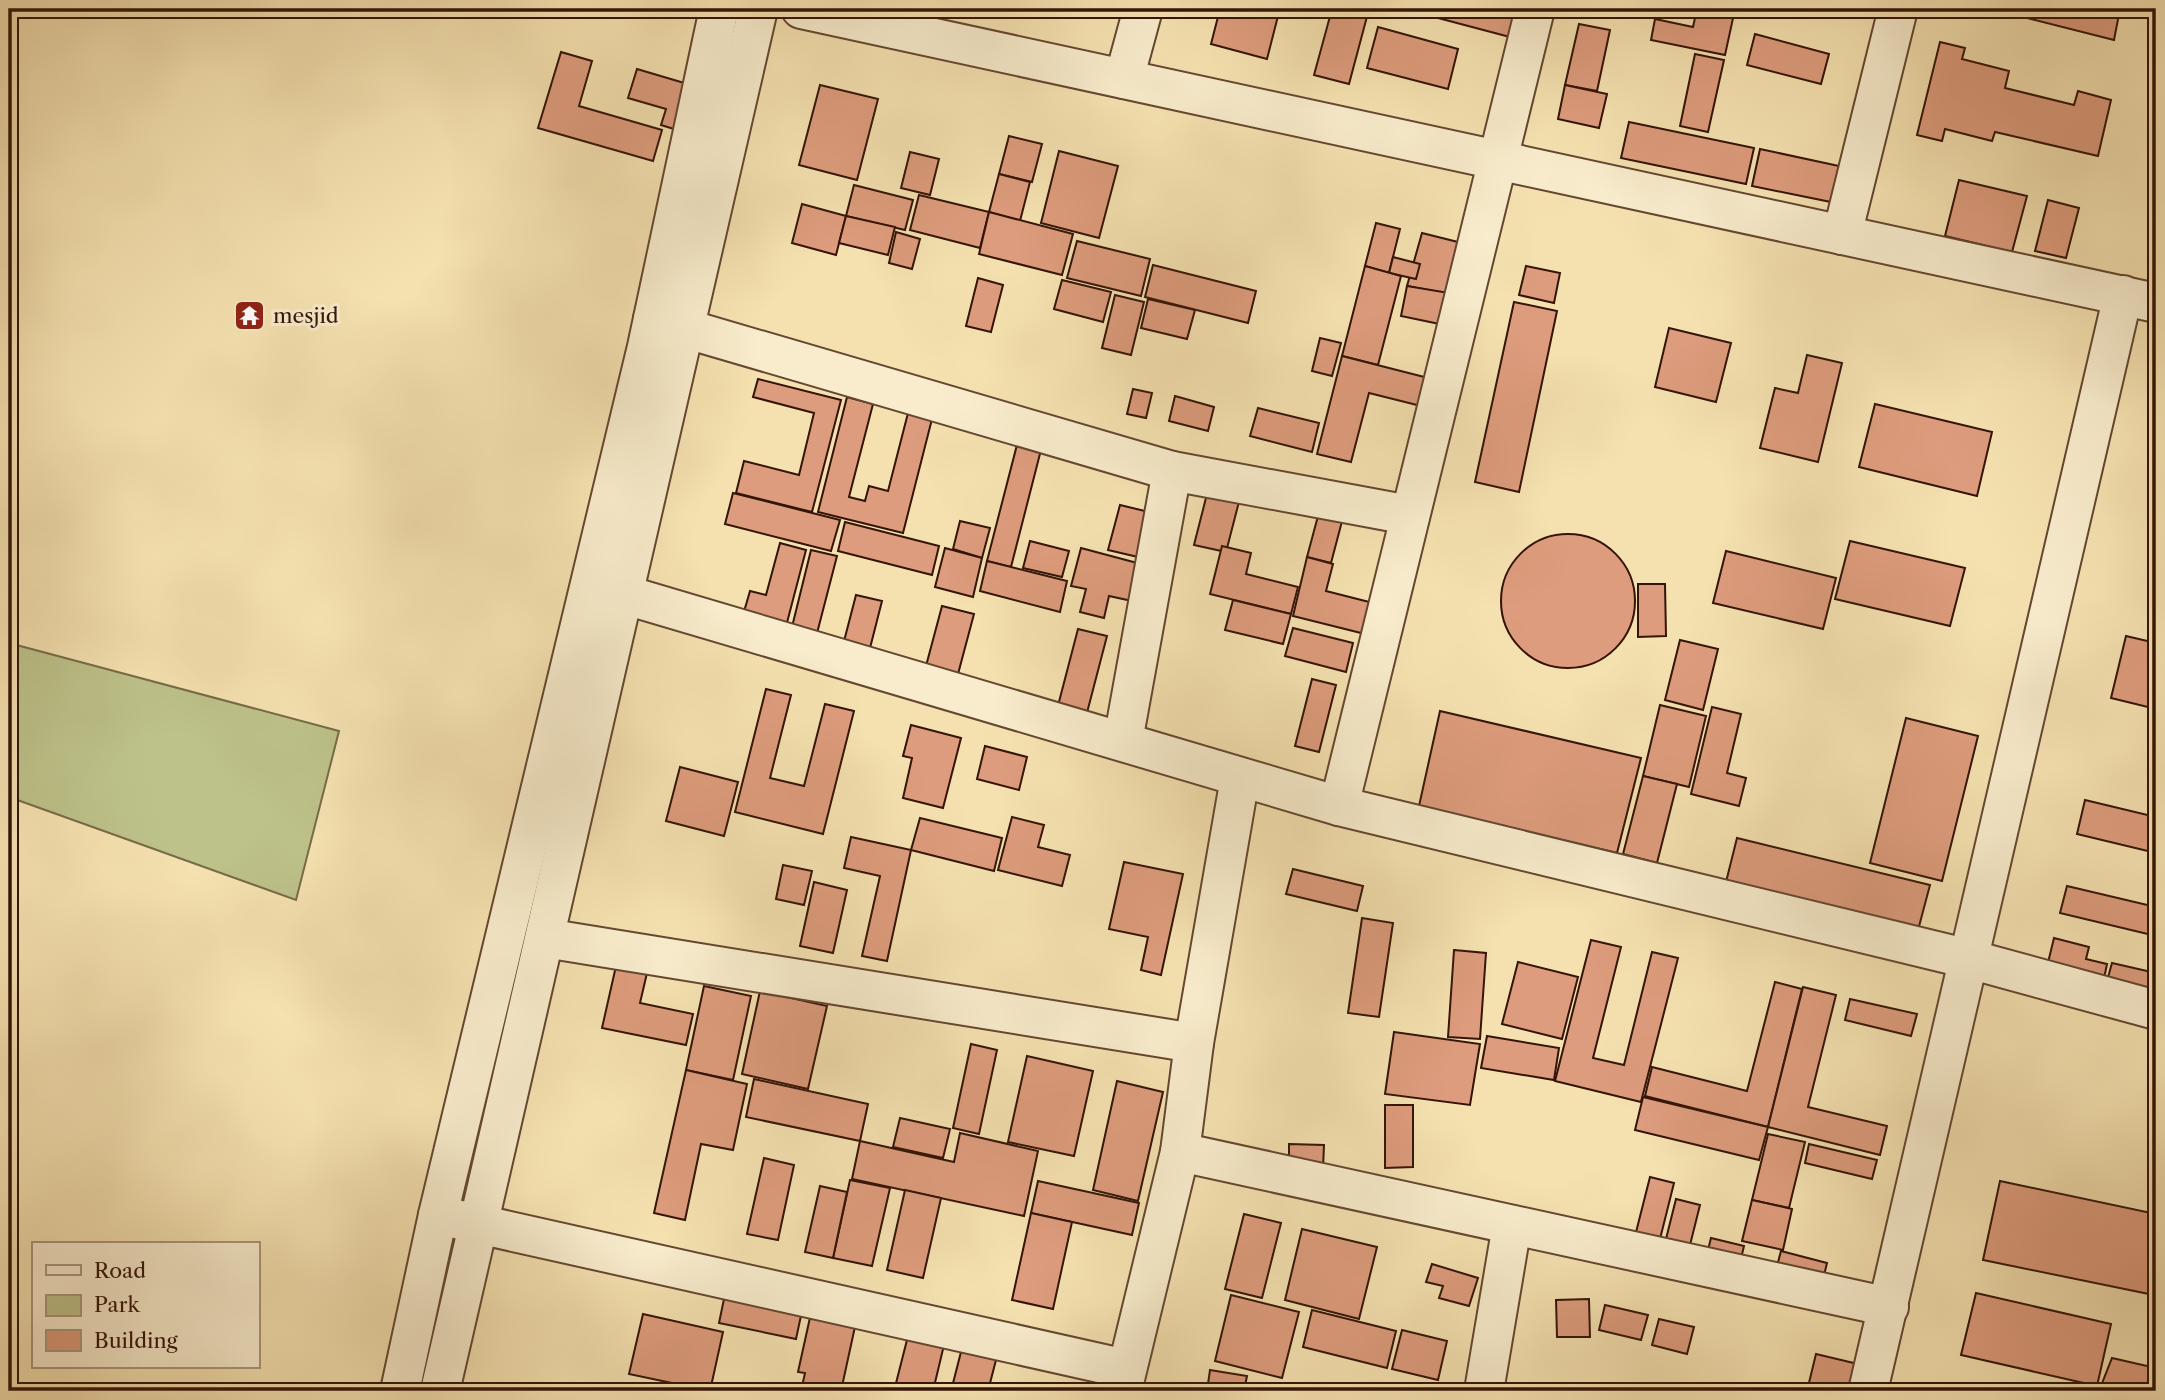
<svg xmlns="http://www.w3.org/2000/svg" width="2165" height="1400" font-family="'Libre Caslon Text',serif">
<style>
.green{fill:#bdc28a;stroke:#786b48;stroke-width:2}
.building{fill:#dd9c7d;stroke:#341407;stroke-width:2}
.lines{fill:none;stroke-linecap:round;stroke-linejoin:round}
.minor-casing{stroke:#644731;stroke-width:42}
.tertiary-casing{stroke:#644731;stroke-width:42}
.minor{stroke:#f8eccc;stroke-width:38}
.tertiary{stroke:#f8eccc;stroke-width:38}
.labels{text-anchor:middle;stroke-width:6;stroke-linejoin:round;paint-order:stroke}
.poi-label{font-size:21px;fill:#341407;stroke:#f8eccc;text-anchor:start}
</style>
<rect width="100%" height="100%" fill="#f5e1b0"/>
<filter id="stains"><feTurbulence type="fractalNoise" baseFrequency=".00286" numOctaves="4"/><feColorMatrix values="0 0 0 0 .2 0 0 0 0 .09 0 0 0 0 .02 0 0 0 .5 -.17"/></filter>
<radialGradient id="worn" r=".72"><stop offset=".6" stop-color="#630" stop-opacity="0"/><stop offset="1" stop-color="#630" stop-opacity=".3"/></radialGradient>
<polygon class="green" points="9,643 339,731 296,900 9,797"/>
<g class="building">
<polygon points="1220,9 1250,9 1278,16 1267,59 1211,44"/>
<polygon points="1332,9 1369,9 1349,84 1314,75"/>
<polygon points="1404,9 1534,9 1525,41"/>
<polygon points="1697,9 1735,9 1725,55 1651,40 1655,19 1693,27"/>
<polygon points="1991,9 2120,9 2114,40"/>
<polygon points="1579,24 1610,30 1597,91 1565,85"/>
<polygon points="1378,27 1458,49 1448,89 1367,68"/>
<polygon points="1755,34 1829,54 1821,84 1747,65"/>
<polygon points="1940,42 1965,48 1962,59 2009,71 2005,88 2074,105 2078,91 2111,100 2098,156 1995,132 1992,141 1945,129 1942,141 1917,135"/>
<polygon points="561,52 592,61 579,106 662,130 653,161 538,128"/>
<polygon points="1695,54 1724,60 1708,132 1680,126"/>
<polygon points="637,69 701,88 687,133 661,125 666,109 628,98"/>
<polygon points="820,85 878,99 857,180 799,165"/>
<polygon points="1565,85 1607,94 1599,128 1558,119"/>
<polygon points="1629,122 1754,148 1746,184 1621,158"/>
<polygon points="1009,136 1042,144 1032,182 999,174"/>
<polygon points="1760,149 1839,166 1831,202 1752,186"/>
<polygon points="1059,151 1118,166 1099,238 1041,223"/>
<polygon points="910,152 939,159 930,195 901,188"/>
<polygon points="999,174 1030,182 1020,221 989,212"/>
<polygon points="1959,180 2027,196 2012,252 1945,236"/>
<polygon points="854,185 913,200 905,230 846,216"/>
<polygon points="919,195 989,212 980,248 910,230"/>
<polygon points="2048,200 2079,208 2066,258 2035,251"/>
<polygon points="802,204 846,216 836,255 792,243"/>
<polygon points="989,212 1073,234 1062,275 979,254"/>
<polygon points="846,216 895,227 888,255 839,243"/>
<polygon points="1376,223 1400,229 1389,273 1365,266"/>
<polygon points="896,232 920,239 912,269 889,263"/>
<polygon points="1422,233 1466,244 1453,295 1407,286"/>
<polygon points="1077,241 1150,259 1141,296 1067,278"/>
<polygon points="1393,257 1420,264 1416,279 1389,273"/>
<polygon points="1153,265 1256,291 1248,323 1145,297"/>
<polygon points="1365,266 1401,276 1378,365 1342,356"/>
<polygon points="1526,266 1560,273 1554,303 1519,295"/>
<polygon points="978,278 1003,285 991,332 966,326"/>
<polygon points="1062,280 1111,292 1103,322 1054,309"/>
<polygon points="1407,286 1461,295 1454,327 1401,316"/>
<polygon points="1115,295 1144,302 1131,355 1102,348"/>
<polygon points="1148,299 1195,310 1187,339 1141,328"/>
<polygon points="1514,302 1557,311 1519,492 1475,482"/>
<polygon points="1669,328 1731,343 1716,402 1655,387"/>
<polygon points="1320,338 1341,343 1332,376 1312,371"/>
<polygon points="1807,355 1842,363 1818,462 1760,448 1775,388 1798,393"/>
<polygon points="1342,356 1440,381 1433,409 1369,393 1351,462 1317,454"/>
<polygon points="758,379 841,400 812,512 736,493 744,461 799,475 814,413 753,397"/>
<polygon points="1133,389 1152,393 1146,418 1127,414"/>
<polygon points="1175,396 1214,407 1208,431 1169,421"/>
<polygon points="847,397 873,404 849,497 865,501 869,486 888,491 908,413 932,419 903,533 818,512"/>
<polygon points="1875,404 1992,432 1977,496 1859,467"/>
<polygon points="1258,408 1319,423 1312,452 1250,436"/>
<polygon points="1019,437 1043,442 1011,567 987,561"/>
<polygon points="1209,486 1241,494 1226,552 1194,545"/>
<polygon points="733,493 840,520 831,551 725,524"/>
<polygon points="1322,501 1346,506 1331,563 1307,557"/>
<polygon points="1120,505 1149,512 1138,557 1108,550"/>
<polygon points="960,521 990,528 982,558 953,549"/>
<polygon points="845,522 939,546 932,575 838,551"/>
<circle cx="1568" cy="601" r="67"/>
<polygon points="1030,541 1069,551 1062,577 1023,568"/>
<polygon points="1850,541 1965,568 1950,626 1835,599"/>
<polygon points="780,543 806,550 784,634 741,622 750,591 766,595"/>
<polygon points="1222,546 1251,553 1246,574 1298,587 1291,614 1210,594"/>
<polygon points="945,548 982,558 973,597 935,587"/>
<polygon points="1081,548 1141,564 1132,601 1109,596 1104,618 1080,612 1086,589 1071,586"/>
<polygon points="811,550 837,556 815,641 790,635"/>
<polygon points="1726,551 1836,578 1823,629 1713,603"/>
<polygon points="1307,557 1333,564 1326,591 1385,606 1377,637 1293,616"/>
<polygon points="987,561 1067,581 1060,612 980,591"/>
<polygon points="1638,584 1665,584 1666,636 1638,637"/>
<polygon points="856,595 882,601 869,652 843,645"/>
<polygon points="1233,600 1291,614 1283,644 1225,630"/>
<polygon points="942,606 974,614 958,674 926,666"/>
<polygon points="1293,628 1353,643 1346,672 1285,656"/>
<polygon points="1078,629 1107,636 1083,728 1054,721"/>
<polygon points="2126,636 2156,643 2156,709 2111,698"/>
<polygon points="1680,640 1718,649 1703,710 1665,700"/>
<polygon points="1312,679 1336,685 1319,752 1295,746"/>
<polygon points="766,689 791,695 770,778 804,786 825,704 854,711 823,834 735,812"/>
<polygon points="1660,705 1706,716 1689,787 1643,776"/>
<polygon points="1712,707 1741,714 1727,773 1746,778 1739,806 1691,794"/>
<polygon points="1440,711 1641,758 1617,853 1419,806"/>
<polygon points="1906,718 1978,736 1942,881 1870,863"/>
<polygon points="911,725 961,738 943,808 903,798 912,758 903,756"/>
<polygon points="985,746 1027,757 1019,790 977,779"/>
<polygon points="680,767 738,782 724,836 666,821"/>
<polygon points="1643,776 1677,784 1657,863 1623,854"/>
<polygon points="2085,800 2156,817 2156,853 2077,834"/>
<polygon points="1012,817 1044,825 1038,847 1070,855 1062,886 998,870"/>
<polygon points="920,818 1002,838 994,871 911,850"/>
<polygon points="851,837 911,850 887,961 862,956 880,876 844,868"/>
<polygon points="1737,838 1930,885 1917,934 1725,886"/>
<polygon points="1124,862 1183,874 1161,975 1141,970 1148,937 1109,929"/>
<polygon points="783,865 812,871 804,905 776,899"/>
<polygon points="1293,869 1363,886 1357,911 1286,894"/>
<polygon points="814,882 847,890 833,953 800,946"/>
<polygon points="2067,886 2156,907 2156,936 2060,913"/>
<polygon points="1362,918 1393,923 1379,1017 1348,1013"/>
<polygon points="2054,938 2089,947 2086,959 2107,964 2101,993 2044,979"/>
<polygon points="1591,940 1621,947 1593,1058 1624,1065 1652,952 1678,958 1641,1102 1555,1081"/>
<polygon points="1454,950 1486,953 1480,1039 1448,1037"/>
<polygon points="1518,962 1578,977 1562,1039 1502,1024"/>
<polygon points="2112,963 2156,973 2156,993 2104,992"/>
<polygon points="616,966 647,973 640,1003 693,1014 686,1045 602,1028"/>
<polygon points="1775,982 1802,989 1768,1127 1645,1096 1652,1067 1747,1091"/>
<polygon points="704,986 751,996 733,1080 686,1070"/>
<polygon points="1803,987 1836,995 1808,1107 1887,1126 1880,1155 1768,1127"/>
<polygon points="760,991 827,1006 808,1089 742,1074"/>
<polygon points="1850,999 1917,1014 1911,1036 1845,1020"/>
<polygon points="1394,1032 1480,1044 1470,1105 1385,1094"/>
<polygon points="1487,1036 1559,1048 1554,1080 1481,1068"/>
<polygon points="971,1044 997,1050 979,1134 953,1128"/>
<polygon points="1027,1056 1093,1071 1074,1156 1008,1142"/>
<polygon points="686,1070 747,1084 733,1150 701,1144 685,1220 654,1213"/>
<polygon points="754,1079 868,1104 860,1141 746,1117"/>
<polygon points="1117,1081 1163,1092 1138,1201 1093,1190"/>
<polygon points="1643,1097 1768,1127 1759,1160 1635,1130"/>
<polygon points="1385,1105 1413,1105 1413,1167 1385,1168"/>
<polygon points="900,1118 950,1129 943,1158 893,1147"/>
<polygon points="960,1133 1038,1151 1024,1216 852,1179 860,1141 954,1162"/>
<polygon points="1768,1134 1805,1142 1789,1208 1752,1200"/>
<polygon points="1289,1144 1324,1145 1323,1169 1289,1168"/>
<polygon points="1809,1144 1877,1160 1872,1179 1805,1163"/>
<polygon points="764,1158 794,1165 778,1240 747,1234"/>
<polygon points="1650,1177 1674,1183 1657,1251 1633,1244"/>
<polygon points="850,1180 890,1188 872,1266 833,1258"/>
<polygon points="1038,1181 1139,1203 1132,1235 1031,1213"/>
<polygon points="2000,1181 2156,1214 2156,1261 2149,1294 1983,1260"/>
<polygon points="820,1186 847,1192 833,1258 805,1252"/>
<polygon points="905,1190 941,1198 923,1278 887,1270"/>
<polygon points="1676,1199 1700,1205 1686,1261 1662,1255"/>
<polygon points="1752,1200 1792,1209 1783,1250 1742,1241"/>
<polygon points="1031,1213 1072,1222 1053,1309 1012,1300"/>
<polygon points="1244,1214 1281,1223 1262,1298 1225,1289"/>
<polygon points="1302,1229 1377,1247 1359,1319 1285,1300"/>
<polygon points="1711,1238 1744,1246 1738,1271 1705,1262"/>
<polygon points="1781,1251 1827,1263 1820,1292 1773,1281"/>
<polygon points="1432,1264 1478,1278 1469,1306 1439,1298 1443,1286 1426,1282"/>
<polygon points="1976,1293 2111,1324 2097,1386 1961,1355"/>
<polygon points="725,1294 802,1311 796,1339 719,1323"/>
<polygon points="1231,1295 1299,1312 1282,1378 1215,1361"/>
<polygon points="1589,1299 1590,1337 1557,1337 1556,1300"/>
<polygon points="1605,1305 1648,1315 1641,1340 1599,1330"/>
<polygon points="1312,1310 1396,1331 1387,1368 1303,1347"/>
<polygon points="811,1313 856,1322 841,1391 801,1391 805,1373 798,1372"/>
<polygon points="643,1314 723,1332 710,1391 629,1374"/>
<polygon points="1659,1319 1694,1327 1687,1354 1652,1345"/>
<polygon points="1402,1330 1447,1341 1438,1380 1392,1369"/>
<polygon points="908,1336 944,1345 933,1391 894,1391"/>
<polygon points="962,1348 997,1356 988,1391 951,1391"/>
<polygon points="1816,1354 1879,1369 1874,1391 1807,1391"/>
<polygon points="2112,1358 2156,1368 2156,1391 2099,1391"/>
<polygon points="1210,1370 1247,1376 1244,1391 1207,1391"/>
<polygon points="759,1385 787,1391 758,1391"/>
</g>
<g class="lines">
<defs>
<g id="minor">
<polyline points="801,9 2156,303"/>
<polyline points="1124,79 1143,9"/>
<polyline points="1842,235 1898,9"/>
<polyline points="653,319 1172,471 1409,515"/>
<polyline points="592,585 1339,806 1969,959 2156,1010"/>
<polyline points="1123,741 1172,471"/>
<polyline points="1339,806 1535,9"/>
<polyline points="545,938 1194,1043"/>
<polyline points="1180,1152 1889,1307"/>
<polyline points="438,1215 1126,1369"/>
<polyline points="1122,1391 1180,1152 1194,1043 1240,778"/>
<polyline points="1484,1391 1512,1225"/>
<polyline points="1868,1391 2123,295"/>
</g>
<g id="tertiary">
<polyline points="400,1391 438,1215 647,347 719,9"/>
<polyline points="440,1391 758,9"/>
</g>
</defs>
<use href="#minor" class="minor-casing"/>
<use href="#tertiary" class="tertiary-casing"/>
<use href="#minor" class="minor"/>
<use href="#tertiary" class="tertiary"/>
</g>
<defs>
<symbol id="temple-square" viewBox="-11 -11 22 22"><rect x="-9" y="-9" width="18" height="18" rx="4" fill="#8f2418" stroke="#f8eccc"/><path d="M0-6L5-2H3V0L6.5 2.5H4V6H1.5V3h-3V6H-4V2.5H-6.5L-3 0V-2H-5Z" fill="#fff"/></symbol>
</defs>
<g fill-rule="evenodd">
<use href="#temple-square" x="232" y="298" width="35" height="35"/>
</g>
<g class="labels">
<g class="poi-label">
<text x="273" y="323">mesjid</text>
</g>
</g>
<rect width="2165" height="1400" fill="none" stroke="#f5e1b0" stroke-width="35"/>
<rect x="10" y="10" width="2144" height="1379" fill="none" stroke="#341407" stroke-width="3.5"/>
<rect x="18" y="18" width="2130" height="1365" fill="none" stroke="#341407" stroke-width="2"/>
<rect x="32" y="1242" width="228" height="126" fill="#f8eccc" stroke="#aa967d" stroke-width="2"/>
<rect x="46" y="1265" width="35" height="10" fill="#f8eccc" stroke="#aa967d" stroke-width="2"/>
<text x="94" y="1278" font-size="21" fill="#341407">Road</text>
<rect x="46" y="1295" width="35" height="21" fill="#bdc28a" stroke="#aa967d" stroke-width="2"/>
<text x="94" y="1312" font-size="21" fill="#341407">Park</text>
<rect x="46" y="1330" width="35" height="21" fill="#dd9c7d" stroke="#aa967d" stroke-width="2"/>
<text x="94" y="1348" font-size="21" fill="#341407">Building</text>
<rect width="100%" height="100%" filter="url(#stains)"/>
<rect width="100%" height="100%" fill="url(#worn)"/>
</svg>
